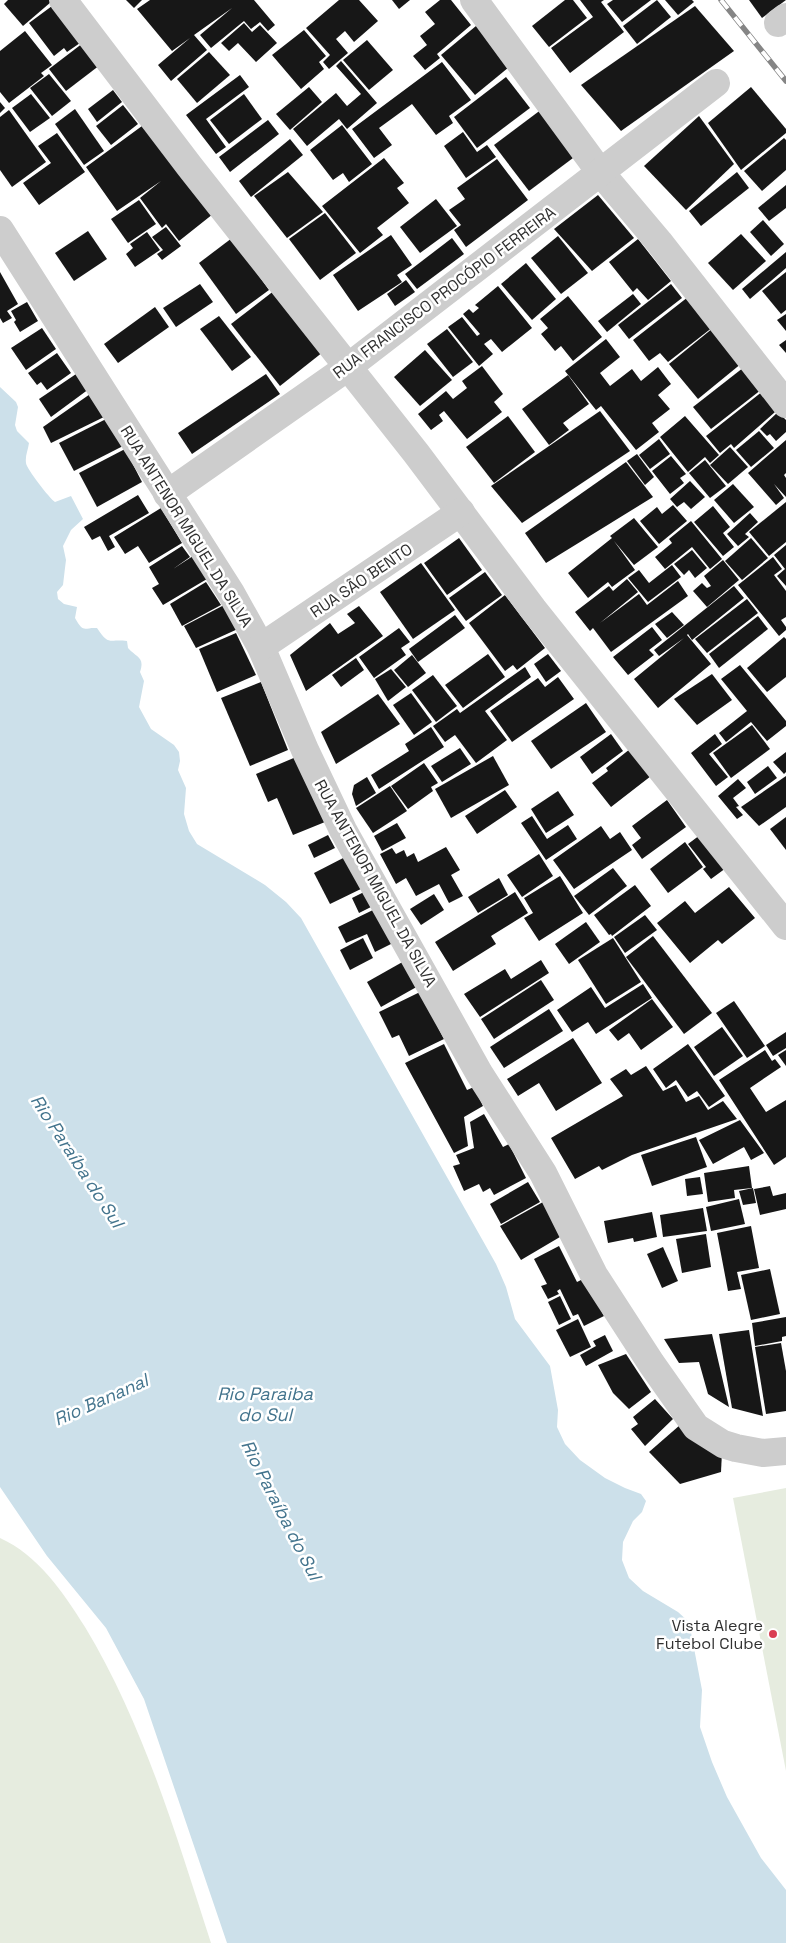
<svg xmlns="http://www.w3.org/2000/svg" width="786" height="1943" font-family="'Space Grotesk',sans-serif">
<style>
.green{fill:#e6ecdf}
.water{fill:#cce0ea}
.building{fill:#171717}
.lines{fill:none;stroke-linecap:round;stroke-linejoin:round}
.street{stroke:#cdcdcd;stroke-width:28}
.rail-casing{stroke:#858585;stroke-width:5.5}
.rail{stroke:#fff;stroke-width:4;stroke-dasharray:11;stroke-linecap:butt}
.poi-dot{fill:#da3e53;stroke:#fff;stroke-width:2}
.labels{text-anchor:middle;stroke-width:5;stroke-linejoin:round;paint-order:stroke}
.street-label{font-size:16px;fill:#303030;stroke:#fff}
.poi-label{font-size:16px;fill:#303030;stroke:#fff;text-anchor:end}
.water-label{font-size:18px;font-style:italic;fill:#43748d;stroke:#fff}
</style>
<rect width="100%" height="100%" fill="#fff"/>
<g class="green">
<polygon points="786,1488 786,1771 733,1498"/>
<path d="M0,1538C38,1555 63,1592 85,1627C144,1725 176,1835 211,1943H0Z"/>
</g>
<path class="water" d="M0,387L16,402L18,407L15,425L17,431L29,443C28,450 25,456 26,463C26,468 50,499 55,502L71,496L83,519L71,530L63,546L66,560L65,568L63,585L57,592L58,599L64,604L77,607L75,618C84,634 84,627 97,628C109,646 108,639 127,641L128,648C137,658 145,657 140,672L144,681L139,707L151,729L174,745L179,752L180,761L178,770L186,788L184,814L189,831L197,844L265,885L286,902L301,918L496,1264L506,1287L515,1319L550,1366L558,1410L557,1427L565,1444L580,1460L605,1478L625,1488L641,1494L646,1501L642,1512L633,1521L623,1542L622,1560L629,1578L643,1591L678,1612L689,1622L702,1690L700,1727L712,1762L727,1797L761,1858L786,1890V1943H227L144,1699L106,1628L47,1556L0,1487Z"/>
<g class="building">
<polygon points="8,0 49,0 51,2 23,26 4,4"/>
<polygon points="126,0 142,0 134,8"/>
<polygon points="150,0 254,0 275,25 268,31 260,22 251,29 244,21 211,48 200,35 232,8 194,35 207,50 171,81 158,65 190,38 172,51 137,9"/>
<polygon points="339,0 359,0 378,21 354,42 345,31 336,39 348,53 329,69 323,62 330,55 306,28"/>
<polygon points="392,0 410,0 399,9"/>
<polygon points="440,0 451,0 471,25 437,54 440,58 425,70 413,56 427,45 420,36 435,24 425,12"/>
<polygon points="565,0 573,0 587,18 549,47 532,26"/>
<polygon points="580,0 604,0 601,2 624,32 570,73 551,48 593,17"/>
<polygon points="613,0 651,0 622,22 607,4"/>
<polygon points="657,0 671,17 637,44 623,26"/>
<polygon points="665,0 692,0 694,2 678,15"/>
<polygon points="749,0 786,0 762,18"/>
<polygon points="52,6 80,43 67,52 64,48 54,56 29,23"/>
<polygon points="695,6 734,51 621,131 581,85"/>
<polygon points="482,21 515,62 475,95 441,55"/>
<polygon points="244,23 252,32 260,25 277,43 256,62 238,43 229,51 221,43"/>
<polygon points="304,30 326,56 319,62 324,69 301,89 272,55"/>
<polygon points="25,31 52,65 41,73 44,76 9,103 0,92 0,51"/>
<polygon points="367,40 393,70 369,90 343,60"/>
<polygon points="83,43 100,65 66,91 49,69"/>
<polygon points="209,52 230,75 197,103 177,79"/>
<polygon points="341,61 377,103 347,129 339,119 307,146 293,129 336,93 347,106 361,94 336,66"/>
<polygon points="442,62 471,100 449,116 453,123 436,135 412,104 379,128 392,145 374,158 352,129"/>
<polygon points="49,74 71,101 52,116 30,88"/>
<polygon points="240,75 249,87 206,119 226,147 216,154 186,115"/>
<polygon points="506,77 530,108 477,148 454,117"/>
<polygon points="309,87 322,102 290,130 276,114"/>
<polygon points="751,87 786,129 786,133 741,170 708,123"/>
<polygon points="113,90 122,102 97,122 88,109"/>
<polygon points="31,94 50,118 30,132 12,108"/>
<polygon points="244,94 262,119 229,144 210,120"/>
<polygon points="0,102 5,108 0,113"/>
<polygon points="123,105 138,124 111,145 96,126"/>
<polygon points="75,109 104,151 84,165 55,124"/>
<polygon points="542,109 577,155 529,191 494,145"/>
<polygon points="9,110 46,162 12,187 0,170 0,117"/>
<polygon points="699,116 734,164 686,210 644,166"/>
<polygon points="268,120 279,134 230,172 219,157"/>
<polygon points="342,125 372,164 349,182 343,173 333,180 310,150"/>
<polygon points="142,126 213,214 179,241 166,224 162,228 140,198 161,181 117,211 86,167"/>
<polygon points="463,132 477,152 487,145 496,157 466,178 444,146"/>
<polygon points="57,133 85,172 39,205 23,183 51,163 38,146"/>
<polygon points="784,138 786,140 786,170 762,191 744,171"/>
<polygon points="290,139 303,155 251,197 239,181"/>
<polygon points="384,158 404,183 397,188 409,203 377,228 383,235 360,253 322,206"/>
<polygon points="497,159 528,200 466,247 454,230 461,225 449,210 465,199 457,188"/>
<polygon points="288,172 323,212 287,238 254,196"/>
<polygon points="737,172 749,188 701,226 689,211"/>
<polygon points="786,185 786,208 769,221 758,208"/>
<polygon points="598,195 634,238 592,271 554,229"/>
<polygon points="436,199 457,226 420,253 400,227"/>
<polygon points="139,200 156,224 128,243 111,219"/>
<polygon points="325,213 356,253 320,280 289,239"/>
<polygon points="763,220 784,244 771,256 750,232"/>
<polygon points="166,227 181,246 162,260 157,254 163,250 152,237"/>
<polygon points="88,231 107,259 74,281 55,253"/>
<polygon points="147,232 160,250 135,267 126,254 133,248 130,244"/>
<polygon points="741,234 766,261 733,290 708,263"/>
<polygon points="391,235 412,265 397,275 402,282 358,311 333,275"/>
<polygon points="558,236 588,273 561,294 531,258"/>
<polygon points="232,238 269,290 236,314 199,263"/>
<polygon points="452,238 464,254 417,289 405,274"/>
<polygon points="638,239 671,281 648,300 637,288 633,292 609,262"/>
<polygon points="786,252 786,268 750,299 742,289"/>
<polygon points="526,263 556,299 532,320 501,284"/>
<polygon points="0,272 18,304 7,311 12,318 3,323 0,318"/>
<polygon points="786,272 786,310 781,314 762,291"/>
<polygon points="406,280 415,292 395,306 387,294"/>
<polygon points="200,284 213,302 176,327 163,308"/>
<polygon points="671,284 682,298 629,339 618,325"/>
<polygon points="498,286 532,328 502,352 491,339 484,344 493,354 479,366 448,327 462,317 477,336 480,334 463,314 469,309 473,313 479,308 475,305"/>
<polygon points="275,290 323,352 280,386 231,324"/>
<polygon points="633,294 641,304 607,332 598,321"/>
<polygon points="568,296 602,337 573,361 561,346 555,351 541,334 548,328 540,319"/>
<polygon points="688,297 713,327 668,362 660,353 649,361 633,340"/>
<polygon points="27,302 38,321 20,332 14,322 16,320 11,311"/>
<polygon points="155,307 169,327 118,363 104,344"/>
<polygon points="786,314 786,331 777,320"/>
<polygon points="219,316 251,357 232,371 200,329"/>
<polygon points="42,328 56,349 26,370 11,348"/>
<polygon points="713,328 742,363 698,399 669,364"/>
<polygon points="447,329 473,362 453,377 427,344"/>
<polygon points="606,339 620,357 600,373 610,386 632,369 641,381 658,367 671,384 658,395 670,409 652,423 659,432 636,450 601,406 596,410 565,371"/>
<polygon points="786,340 786,353 779,345"/>
<polygon points="425,350 452,380 420,406 394,377"/>
<polygon points="57,353 71,373 47,390 41,382 37,385 28,373"/>
<polygon points="748,364 766,386 711,429 693,407"/>
<polygon points="482,366 503,394 494,402 502,412 467,439 444,411 439,415 443,421 431,430 418,414 446,391 453,399 467,388 462,381"/>
<polygon points="82,370 93,386 51,417 39,399"/>
<polygon points="266,374 280,394 192,454 178,433"/>
<polygon points="568,375 589,404 563,423 569,430 549,445 522,409"/>
<polygon points="767,388 783,405 734,448 731,444 720,453 706,436"/>
<polygon points="93,392 106,416 51,443 43,427"/>
<polygon points="600,411 630,451 522,523 491,486"/>
<polygon points="778,412 786,420 786,432 776,441 770,434 767,436 760,429"/>
<polygon points="508,416 535,452 494,483 466,447"/>
<polygon points="685,416 719,455 710,463 705,457 688,472 660,437"/>
<polygon points="110,417 125,445 74,471 59,443"/>
<polygon points="759,431 774,448 751,467 736,450"/>
<polygon points="659,439 670,454 650,469 639,455"/>
<polygon points="786,440 786,473 784,475 786,478 786,497 774,484 784,498 776,505 748,473"/>
<polygon points="730,447 748,467 728,484 710,465"/>
<polygon points="125,449 142,482 97,507 79,473"/>
<polygon points="637,454 654,477 645,485 627,461"/>
<polygon points="671,456 686,474 680,478 684,483 670,494 652,471"/>
<polygon points="705,460 726,486 710,498 689,473"/>
<polygon points="626,462 653,497 546,563 525,533"/>
<polygon points="690,481 705,497 691,509 684,502 677,507 670,499"/>
<polygon points="733,484 754,507 734,523 714,500"/>
<polygon points="138,495 149,513 109,536 115,547 108,551 100,536 92,540 84,527"/>
<polygon points="786,502 786,542 769,556 749,532"/>
<polygon points="673,505 687,521 659,544 640,521 657,507 662,514"/>
<polygon points="713,506 730,527 723,533 734,547 723,556 694,522"/>
<polygon points="161,508 182,543 149,563 138,546 125,554 114,537"/>
<polygon points="750,513 758,522 745,534 749,537 738,546 727,534"/>
<polygon points="634,518 658,547 634,565 614,541 635,570 612,587 608,582 588,598 568,573 612,538 610,536"/>
<polygon points="691,521 722,559 710,569 692,547 665,569 655,557 672,543 669,539"/>
<polygon points="459,538 482,570 447,595 424,563"/>
<polygon points="751,538 768,558 742,580 725,561"/>
<polygon points="786,545 786,586 777,576 785,569 774,555"/>
<polygon points="182,546 190,557 173,569 193,556 207,579 163,605 152,588 159,584 149,567"/>
<polygon points="692,550 707,568 695,578 689,570 684,575 674,564"/>
<polygon points="773,557 782,569 774,575 786,591 786,617 781,620 786,627 786,630 779,636 738,585"/>
<polygon points="723,560 739,580 707,607 693,591 702,583 707,588 711,586 704,576"/>
<polygon points="421,563 455,610 413,639 380,592"/>
<polygon points="672,565 681,577 648,602 628,578 639,570 649,583"/>
<polygon points="485,572 502,595 466,621 449,598"/>
<polygon points="627,579 638,592 600,623 639,594 647,605 678,581 688,596 611,652 593,628 590,631 575,612 609,586 613,591"/>
<polygon points="206,582 221,605 182,626 170,604"/>
<polygon points="734,586 744,598 692,640 688,634 687,635 711,664 658,708 634,679 684,638 659,656 654,650"/>
<polygon points="505,595 545,648 517,670 513,665 505,671 469,623"/>
<polygon points="747,599 758,613 707,653 695,639"/>
<polygon points="226,604 240,628 196,648 184,626"/>
<polygon points="359,606 383,636 306,691 290,655 330,623 338,634 355,623 347,614"/>
<polygon points="672,612 684,625 667,638 655,624"/>
<polygon points="455,615 465,628 418,662 409,649"/>
<polygon points="758,616 768,629 719,668 709,654"/>
<polygon points="652,627 662,640 649,650 654,655 628,675 613,657"/>
<polygon points="399,628 410,642 401,648 406,655 374,678 359,657"/>
<polygon points="236,633 256,675 217,692 199,649"/>
<polygon points="784,637 786,639 786,677 767,692 747,668"/>
<polygon points="488,654 505,677 463,708 445,685"/>
<polygon points="548,654 561,671 546,682 534,664"/>
<polygon points="412,655 426,673 408,687 394,670"/>
<polygon points="356,658 364,670 341,687 332,675"/>
<polygon points="740,665 786,721 786,726 767,741 751,722 726,742 719,733 747,711 721,679"/>
<polygon points="525,667 531,677 485,711 507,740 476,763 455,735 445,742 433,726 457,709 460,713"/>
<polygon points="391,669 406,687 388,701 375,679"/>
<polygon points="712,674 732,700 697,725 674,699"/>
<polygon points="433,675 457,706 436,722 412,690"/>
<polygon points="558,677 574,699 512,742 490,711 538,678 545,687"/>
<polygon points="261,682 288,750 250,766 221,698"/>
<polygon points="411,693 432,722 414,735 393,705"/>
<polygon points="378,694 400,724 336,764 321,732"/>
<polygon points="586,703 606,732 551,769 531,741"/>
<polygon points="752,725 770,749 731,778 713,753"/>
<polygon points="431,727 444,747 379,789 371,775 409,751 405,744"/>
<polygon points="611,734 623,751 592,774 580,757"/>
<polygon points="715,734 722,744 709,754 728,777 716,786 691,753"/>
<polygon points="460,748 471,764 442,782 431,766"/>
<polygon points="630,749 651,776 611,807 592,783 608,771 606,768"/>
<polygon points="786,752 786,772 784,774 773,762"/>
<polygon points="493,756 509,785 451,818 435,789"/>
<polygon points="296,757 325,822 293,835 277,798 268,802 256,774"/>
<polygon points="424,763 438,783 431,787 433,791 408,809 391,786"/>
<polygon points="768,766 777,778 755,794 747,782"/>
<polygon points="786,776 786,807 759,826 741,807"/>
<polygon points="367,777 376,793 356,806 352,794 354,785"/>
<polygon points="738,779 746,788 733,798 739,806 736,807 743,815 737,819 718,796"/>
<polygon points="390,786 407,811 373,833 356,808"/>
<polygon points="505,790 517,807 477,834 465,816"/>
<polygon points="558,791 574,815 546,833 531,809"/>
<polygon points="667,800 686,827 642,859 632,845 641,838 632,826"/>
<polygon points="532,816 547,839 568,825 577,839 546,860 521,823"/>
<polygon points="786,817 786,850 770,829"/>
<polygon points="397,823 406,838 382,851 374,836"/>
<polygon points="601,826 610,839 620,832 632,850 574,889 553,860"/>
<polygon points="328,835 335,848 314,858 308,845"/>
<polygon points="700,835 726,868 711,879 703,869 706,867 688,844"/>
<polygon points="685,842 703,867 668,893 650,869"/>
<polygon points="446,847 460,870 451,875 463,896 449,903 439,884 416,896 406,878 396,884 380,854 392,848 396,854 404,850 407,857 414,853 418,862"/>
<polygon points="539,854 553,876 522,897 507,875"/>
<polygon points="349,855 365,887 330,904 314,873"/>
<polygon points="613,868 627,886 589,915 574,896"/>
<polygon points="560,876 583,913 539,941 524,918 533,913 524,898"/>
<polygon points="499,878 508,895 478,913 468,897"/>
<polygon points="635,885 651,906 612,936 611,934 609,935 594,915"/>
<polygon points="729,887 755,918 722,944 718,940 690,963 657,923 685,901 695,913"/>
<polygon points="366,891 373,906 359,913 352,898"/>
<polygon points="515,892 528,913 491,936 496,944 453,971 435,942"/>
<polygon points="434,894 444,910 421,925 410,909"/>
<polygon points="375,909 393,943 375,952 367,934 346,943 338,927"/>
<polygon points="645,915 657,930 625,953 614,937"/>
<polygon points="586,922 600,942 569,964 555,944"/>
<polygon points="653,936 712,1013 684,1034 626,957"/>
<polygon points="363,938 373,958 350,970 340,950"/>
<polygon points="613,938 641,982 606,1004 578,960"/>
<polygon points="406,960 420,985 381,1007 367,982"/>
<polygon points="541,960 549,973 480,1017 464,994 505,969 511,979"/>
<polygon points="541,980 554,1000 494,1039 481,1019"/>
<polygon points="643,984 652,998 596,1034 588,1022 572,1032 557,1010 591,987 605,1008"/>
<polygon points="420,992 444,1039 409,1056 399,1035 392,1038 379,1012"/>
<polygon points="652,999 673,1027 641,1050 629,1033 618,1041 609,1030"/>
<polygon points="734,1001 765,1046 747,1058 716,1013"/>
<polygon points="549,1009 563,1031 504,1068 490,1047"/>
<polygon points="722,1027 743,1056 714,1076 694,1047"/>
<polygon points="786,1032 786,1048 773,1056 766,1045"/>
<polygon points="573,1038 602,1083 556,1111 539,1083 518,1096 507,1079"/>
<polygon points="444,1044 467,1090 474,1087 483,1106 464,1117 468,1146 454,1153 405,1063"/>
<polygon points="688,1044 725,1096 709,1107 697,1091 688,1097 676,1080 666,1088 653,1069"/>
<polygon points="765,1050 772,1061 775,1059 781,1067 750,1088 766,1112 786,1100 786,1157 774,1165 719,1080"/>
<polygon points="786,1050 786,1066 778,1055"/>
<polygon points="646,1066 663,1091 676,1085 686,1102 699,1096 708,1110 723,1101 737,1119 632,1155 602,1170 599,1166 575,1179 551,1138 623,1096 610,1079 626,1069 631,1075"/>
<polygon points="484,1114 503,1147 509,1144 526,1178 494,1195 490,1188 483,1192 479,1184 464,1191 453,1166 460,1164 456,1155 474,1148 470,1122"/>
<polygon points="740,1120 764,1153 751,1160 744,1147 713,1164 699,1140"/>
<polygon points="696,1137 707,1167 652,1186 641,1155"/>
<polygon points="749,1166 752,1188 734,1190 735,1198 708,1202 704,1173"/>
<polygon points="700,1177 703,1194 687,1196 685,1179"/>
<polygon points="528,1182 540,1202 501,1224 490,1204"/>
<polygon points="770,1186 773,1196 786,1193 786,1209 760,1215 754,1189"/>
<polygon points="753,1188 756,1203 743,1205 739,1191"/>
<polygon points="739,1199 745,1224 711,1231 706,1207"/>
<polygon points="543,1202 565,1234 521,1260 500,1226"/>
<polygon points="703,1208 707,1231 663,1237 660,1215"/>
<polygon points="652,1212 657,1237 634,1242 633,1238 608,1243 604,1221"/>
<polygon points="751,1226 759,1268 737,1272 741,1289 728,1291 717,1233"/>
<polygon points="706,1234 711,1267 682,1273 676,1239"/>
<polygon points="559,1246 577,1282 585,1278 604,1316 584,1326 578,1314 573,1316 560,1289 557,1291 559,1294 548,1299 541,1286 547,1284 534,1259"/>
<polygon points="663,1247 678,1281 662,1288 647,1254"/>
<polygon points="770,1269 780,1314 751,1320 741,1275"/>
<polygon points="560,1296 571,1319 559,1325 548,1302"/>
<polygon points="786,1317 786,1336 782,1337 782,1341 755,1346 752,1323"/>
<polygon points="578,1319 591,1347 570,1357 556,1330"/>
<polygon points="749,1330 763,1416 732,1408 719,1334"/>
<polygon points="712,1334 729,1407 708,1394 699,1362 679,1363 664,1339"/>
<polygon points="605,1335 613,1351 586,1366 580,1355 596,1346 593,1341"/>
<polygon points="781,1343 786,1371 786,1411 766,1414 755,1347"/>
<polygon points="626,1354 651,1392 629,1409 613,1393 598,1365"/>
<polygon points="655,1399 673,1419 645,1446 631,1429 638,1424 633,1417"/>
<polygon points="680,1425 722,1452 721,1472 680,1484 649,1452"/>
</g>
<g class="lines">
<g class="street">
<polyline points="63,0 190,167 416,453 533,609 786,926"/>
<polyline points="474,0 600,172 659,242 786,404"/>
<polyline points="778,23 786,17"/>
<polyline points="0,230 231,593 261,647 305,750 343,830 479,1073 543,1173 594,1275 651,1363 696,1427 723,1444 736,1448 763,1453 786,1451"/>
<polyline points="167,494 348,367 716,83"/>
<polyline points="261,647 461,512"/>
</g>
<defs>
<polyline id="rail" points="721,0 786,81"/>
</defs>
<use href="#rail" class="rail-casing"/>
<use href="#rail" class="rail"/>
</g>
<circle class="poi-dot" cx="773" cy="1634" r="5"/>
<g class="labels">
<g class="street-label">
<text transform="translate(444 292) rotate(-37)" y="6">RUA FRANCISCO PROCÓPIO FERREIRA</text>
<text transform="translate(187 526) rotate(58)" y="6">RUA ANTENOR MIGUEL DA SILVA</text>
<text transform="translate(361 580) rotate(-34)" y="6">RUA SÃO BENTO</text>
<text transform="translate(376 883) rotate(61)" y="6">RUA ANTENOR MIGUEL DA SILVA</text>
</g>
<g class="poi-label">
<text x="763" y="1631">Vista Alegre<tspan x="763" dy="18">Futebol Clube</tspan></text>
</g>
<g class="water-label">
<text transform="translate(77 1161) rotate(57)" y="6">Rio Paraíba do Sul</text>
<text x="265" y="1400">Rio Paraiba<tspan x="265" dy="21">do Sul</tspan></text>
<text transform="translate(101 1400) rotate(-24)" y="6">Rio Bananal</text>
<text transform="translate(281 1510) rotate(63)" y="6">Rio Paraíba do Sul</text>
</g>
</g>
</svg>
